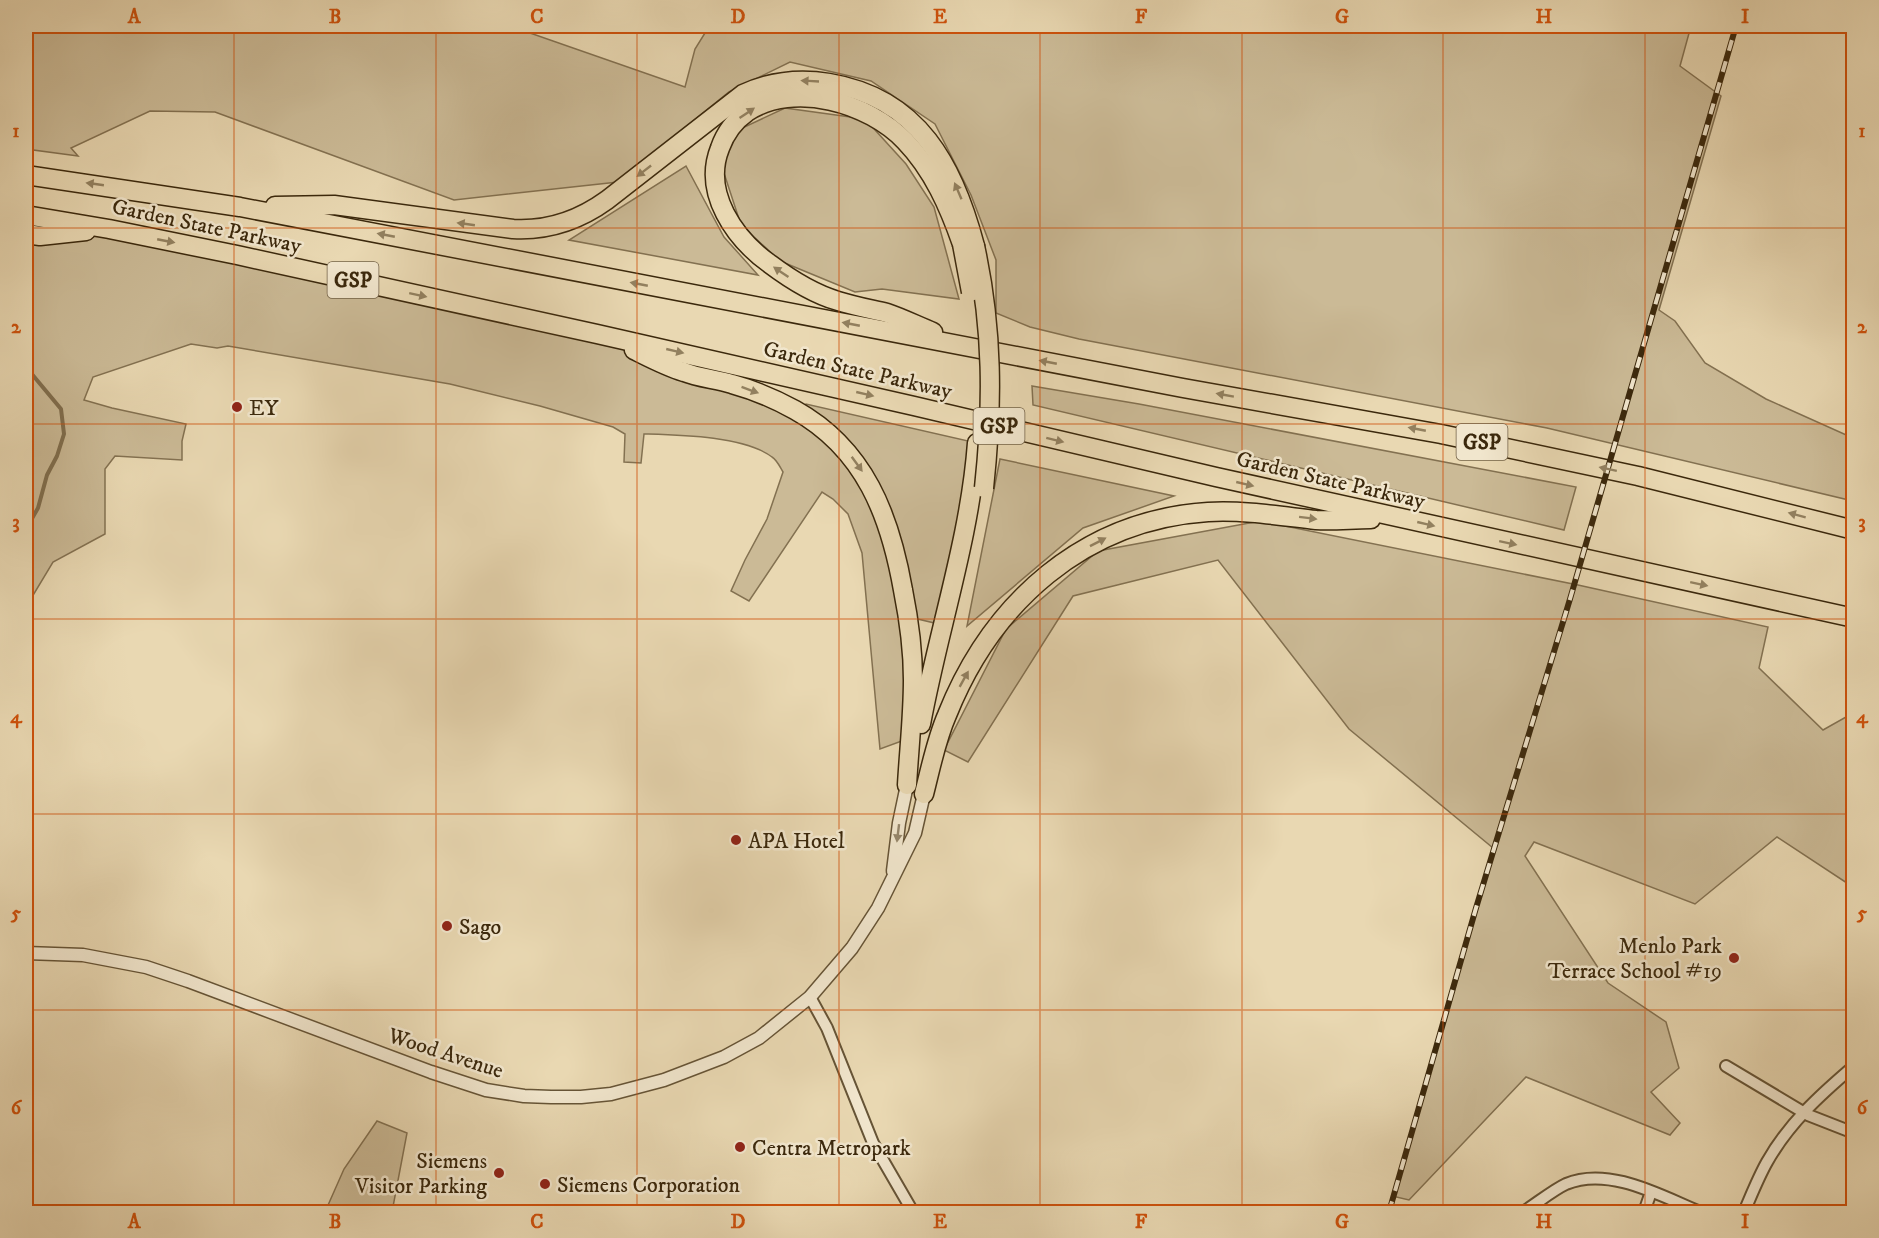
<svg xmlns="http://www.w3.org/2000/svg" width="1879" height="1238" font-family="'IM FELL DW Pica',serif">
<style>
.green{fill:#cbba96;stroke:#837151;stroke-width:1.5}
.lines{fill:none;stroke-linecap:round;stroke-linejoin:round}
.stream{stroke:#806e4e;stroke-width:4}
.minor-casing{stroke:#665436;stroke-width:14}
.tertiary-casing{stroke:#665436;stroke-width:15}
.motorway-casing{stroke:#3b280c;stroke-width:21}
.minor{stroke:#f1e6cd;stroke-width:10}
.tertiary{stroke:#f1e6cd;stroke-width:12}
.motorway{stroke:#e9d8b2;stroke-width:18}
.rail-casing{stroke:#3b280c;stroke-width:6}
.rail{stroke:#f1e6cd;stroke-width:4;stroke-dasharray:11;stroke-linecap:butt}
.motorway-bridge-casing{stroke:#3b280c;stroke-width:21;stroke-linecap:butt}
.motorway-bridge{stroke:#e9d8b2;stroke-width:18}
.oneway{fill:#92805f}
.oneway2{fill:#96876c}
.grid{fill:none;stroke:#ce520c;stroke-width:1.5;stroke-opacity:0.55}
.poi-dot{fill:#8f2418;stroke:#f1e6cd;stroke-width:2}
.labels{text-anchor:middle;stroke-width:5;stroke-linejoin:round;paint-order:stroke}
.shield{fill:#f1e6cd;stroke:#726146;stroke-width:1.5}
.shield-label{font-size:21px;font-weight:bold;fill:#3b280c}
.street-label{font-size:22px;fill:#3b280c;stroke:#f1e6cd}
.poi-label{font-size:22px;fill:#3b280c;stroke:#f1e6cd;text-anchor:start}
.neatline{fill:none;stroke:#ce520c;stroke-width:2}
.grid-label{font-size:20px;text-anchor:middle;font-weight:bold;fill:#ce520c}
</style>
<rect width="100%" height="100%" fill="#e9d8b2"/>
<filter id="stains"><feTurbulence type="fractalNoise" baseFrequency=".00333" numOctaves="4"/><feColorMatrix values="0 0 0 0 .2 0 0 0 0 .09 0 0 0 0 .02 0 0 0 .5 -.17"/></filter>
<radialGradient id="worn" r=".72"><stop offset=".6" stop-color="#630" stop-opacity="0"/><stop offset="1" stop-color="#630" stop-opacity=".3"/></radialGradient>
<g class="green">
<polygon points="26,26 510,26 685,87 695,49 705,33 699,26 1691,26 1680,66 1721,96 1659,310 1675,321 1705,363 1766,399 1853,438 1853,501 1547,428 1079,339 1030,327 996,313 996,260 971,195 935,124 871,81 790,62 729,92 618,182 454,200 215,112 150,111 71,148 78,156 26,149"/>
<polygon points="785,108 865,119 906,164 934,207 959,299 882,289 855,292 780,261 741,225 721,164 738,130"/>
<polygon points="686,166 724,237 758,275 569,240"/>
<path d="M109,229L597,334L798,412L806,404L977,443L943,625L909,617L910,738L880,749L862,553L848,514L833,499L822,492L749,601L731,591L745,560L767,519L783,472C780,467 777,460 772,457C744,436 679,435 644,434L641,463L624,462L625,434L613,427L540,406L450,384L228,346L217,348L191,344L93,377L84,400L112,408L186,424L182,441V460L115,456L105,469V534L53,562L26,607V234Z"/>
<polygon points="1032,386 1139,404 1576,487 1564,530 1033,405"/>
<polygon points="1000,459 1174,496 1083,528 967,626"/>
<polygon points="1260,521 1578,585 1768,627 1759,668 1823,730 1853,713 1853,887 1777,837 1695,904 1534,842 1525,856 1608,983 1666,1022 1679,1068 1651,1092 1680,1123 1670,1135 1526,1077 1409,1200 1392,1196 1493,848 1349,729 1218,560 1073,596 968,762 944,750 1006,629 1098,551"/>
<polygon points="377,1121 407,1133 392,1212 325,1212 344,1169"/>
</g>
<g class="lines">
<polyline class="stream" points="26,367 61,409 64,434 57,456 47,475 38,508 26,529"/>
<defs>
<g id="minor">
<polyline points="810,997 827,1028 873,1143 913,1212"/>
<polyline points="1726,1066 1808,1115 1854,1133"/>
<path d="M1523,1212C1536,1204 1553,1190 1566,1184C1609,1166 1661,1196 1700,1212"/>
<polyline points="1644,1212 1651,1192"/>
<path d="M1744,1212C1751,1196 1758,1178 1767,1162C1789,1123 1820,1095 1854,1066"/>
</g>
<g id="tertiary">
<polyline points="893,871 899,823 907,785"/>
<polyline points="26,953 83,955 146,967 188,981 431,1072 486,1090 524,1096 551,1097 581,1097 611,1094 664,1080 724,1057 759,1038 810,997 852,948 878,908 915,833 924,794"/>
</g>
<g id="motorway">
<polyline points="26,175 240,207 1183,388 1441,434 1638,476 1854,530"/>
<path d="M275,206L334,205L513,229C548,231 578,221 607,200L743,94C771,81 799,78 829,83C919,98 954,166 975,246"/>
<polyline points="26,215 109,229 237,255 597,334 914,406 1216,477 1854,618"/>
<polyline points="26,234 40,236 86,231"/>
<path d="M933,332C918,326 902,318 887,313C870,309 854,306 838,301C814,294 790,279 770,264C735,239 702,193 720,148C725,134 734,121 747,112C794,81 869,103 905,141C933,170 949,207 962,244"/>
<path d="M634,350C650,358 667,367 684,372C699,378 716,379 732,384C754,390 775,399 795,410C865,449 890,516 903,590C909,620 913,650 913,680C913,715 909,750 907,785"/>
<path d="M921,724C938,631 970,538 977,443"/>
<path d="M924,794C931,767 936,740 947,715C992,602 1084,520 1208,512C1245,510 1280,516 1316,520C1334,521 1353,519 1371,519"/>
</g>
</defs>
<use href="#minor" class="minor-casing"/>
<use href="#tertiary" class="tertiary-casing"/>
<use href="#motorway" class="motorway-casing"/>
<use href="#minor" class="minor"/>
<use href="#tertiary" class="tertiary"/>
<use href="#motorway" class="motorway"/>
<defs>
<polyline id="rail" points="1389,1212 1476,908 1570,599 1736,26"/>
</defs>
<use href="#rail" class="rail-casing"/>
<use href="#rail" class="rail"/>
<defs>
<g id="motorway-bridge">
<polyline points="962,244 971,292"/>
<path d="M975,246C993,328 993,405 984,488"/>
</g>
</defs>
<use href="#motorway-bridge" class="motorway-bridge-casing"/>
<use href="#motorway-bridge" class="motorway-bridge"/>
</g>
<defs><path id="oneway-solid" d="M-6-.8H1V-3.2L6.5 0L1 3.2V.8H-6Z" transform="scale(1.5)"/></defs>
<g class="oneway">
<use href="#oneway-solid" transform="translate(810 81) rotate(-177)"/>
<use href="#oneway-solid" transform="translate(747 113) rotate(-34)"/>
<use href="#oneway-solid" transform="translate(644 171) rotate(142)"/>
<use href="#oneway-solid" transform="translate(95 184) rotate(-172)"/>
<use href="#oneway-solid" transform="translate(958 191) rotate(-113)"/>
<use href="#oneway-solid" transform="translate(466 224) rotate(-172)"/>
<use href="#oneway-solid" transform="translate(386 235) rotate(-169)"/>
<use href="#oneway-solid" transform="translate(166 241) rotate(11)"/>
<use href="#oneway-solid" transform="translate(781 272) rotate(-146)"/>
<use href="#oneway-solid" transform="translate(639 284) rotate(-169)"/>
<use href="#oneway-solid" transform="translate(418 295) rotate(12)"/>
<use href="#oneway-solid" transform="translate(851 324) rotate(-169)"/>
<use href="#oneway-solid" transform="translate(675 351) rotate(13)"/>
<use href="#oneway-solid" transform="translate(1048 362) rotate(-169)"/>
<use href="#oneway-solid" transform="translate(750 390) rotate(20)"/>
<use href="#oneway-solid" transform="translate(865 394) rotate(13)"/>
<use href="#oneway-solid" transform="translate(1225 395) rotate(-170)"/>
<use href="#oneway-solid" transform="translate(1417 429) rotate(-169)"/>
<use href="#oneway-solid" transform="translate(1055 440) rotate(14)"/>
<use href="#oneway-solid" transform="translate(857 464) rotate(54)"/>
<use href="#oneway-solid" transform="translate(1608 469) rotate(-168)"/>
<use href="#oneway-solid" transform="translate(1245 484) rotate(13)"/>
<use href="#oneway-solid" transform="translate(1797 515) rotate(-165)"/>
<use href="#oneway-solid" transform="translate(1308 518) rotate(7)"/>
<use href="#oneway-solid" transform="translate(1426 524) rotate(13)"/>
<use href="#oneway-solid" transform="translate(1098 542) rotate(-27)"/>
<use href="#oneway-solid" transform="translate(1508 543) rotate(12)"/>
<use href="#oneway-solid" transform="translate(1699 584) rotate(12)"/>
<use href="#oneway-solid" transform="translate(964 679) rotate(-61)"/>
</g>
<use class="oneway2" href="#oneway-solid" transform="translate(898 833) rotate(97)"/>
<path class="grid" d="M234,26V1212M436,26V1212M637,26V1212M839,26V1212M1040,26V1212M1242,26V1212M1443,26V1212M1645,26V1212M26,228H1854M26,424H1854M26,619H1854M26,814H1854M26,1010H1854"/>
<g class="poi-dot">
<circle cx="237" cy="407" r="6"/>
<circle cx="736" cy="840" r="6"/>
<circle cx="447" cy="926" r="6"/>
<circle cx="1734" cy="958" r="6"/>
<circle cx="740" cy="1147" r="6"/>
<circle cx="499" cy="1173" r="6"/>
<circle cx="545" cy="1184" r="6"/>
</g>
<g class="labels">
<g class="shield">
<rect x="327.5" y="262" width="51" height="36" rx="4.5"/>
<rect x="973.5" y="408" width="51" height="36" rx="4.5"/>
<rect x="1456.5" y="424" width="51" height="36" rx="4.5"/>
</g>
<g class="shield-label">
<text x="353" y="287">GSP</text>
<text x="999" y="433">GSP</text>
<text x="1482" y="449">GSP</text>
</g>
<g class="street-label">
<text transform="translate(207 225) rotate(12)" y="8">Garden State Parkway</text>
<text transform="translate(858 369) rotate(13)" y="8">Garden State Parkway</text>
<text transform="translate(1331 479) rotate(13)" y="8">Garden State Parkway</text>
<text transform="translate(446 1052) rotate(18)" y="8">Wood Avenue</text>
</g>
<g class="poi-label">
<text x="249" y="415">EY</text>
<text x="748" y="848">APA Hotel</text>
<text x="459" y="934">Sago</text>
<text x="1722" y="953" text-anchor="end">Menlo Park<tspan x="1722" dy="25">Terrace School #19</tspan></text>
<text x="752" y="1155">Centra Metropark</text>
<text x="487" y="1168" text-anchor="end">Siemens<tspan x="487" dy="25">Visitor Parking</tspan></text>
<text x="557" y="1192">Siemens Corporation</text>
</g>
</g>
<rect width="1879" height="1238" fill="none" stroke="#e9d8b2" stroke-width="66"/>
<rect x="33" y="33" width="1813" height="1172" class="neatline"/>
<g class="grid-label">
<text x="134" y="23">A</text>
<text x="335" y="23">B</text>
<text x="537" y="23">C</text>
<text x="738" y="23">D</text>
<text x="940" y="23">E</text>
<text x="1141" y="23">F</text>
<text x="1342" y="23">G</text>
<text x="1544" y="23">H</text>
<text x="1745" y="23">I</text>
<text x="16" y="137">1</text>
<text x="1862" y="137">1</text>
<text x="16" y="333">2</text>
<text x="1862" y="333">2</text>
<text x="16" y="528">3</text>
<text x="1862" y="528">3</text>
<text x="16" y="723">4</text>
<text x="1862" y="723">4</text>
<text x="16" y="919">5</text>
<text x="1862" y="919">5</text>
<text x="16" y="1114">6</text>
<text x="1862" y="1114">6</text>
<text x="134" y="1228">A</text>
<text x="335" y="1228">B</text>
<text x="537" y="1228">C</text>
<text x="738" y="1228">D</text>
<text x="940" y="1228">E</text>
<text x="1141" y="1228">F</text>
<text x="1342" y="1228">G</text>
<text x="1544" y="1228">H</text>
<text x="1745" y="1228">I</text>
</g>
<rect width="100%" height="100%" filter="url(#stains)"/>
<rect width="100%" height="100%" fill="url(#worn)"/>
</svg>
